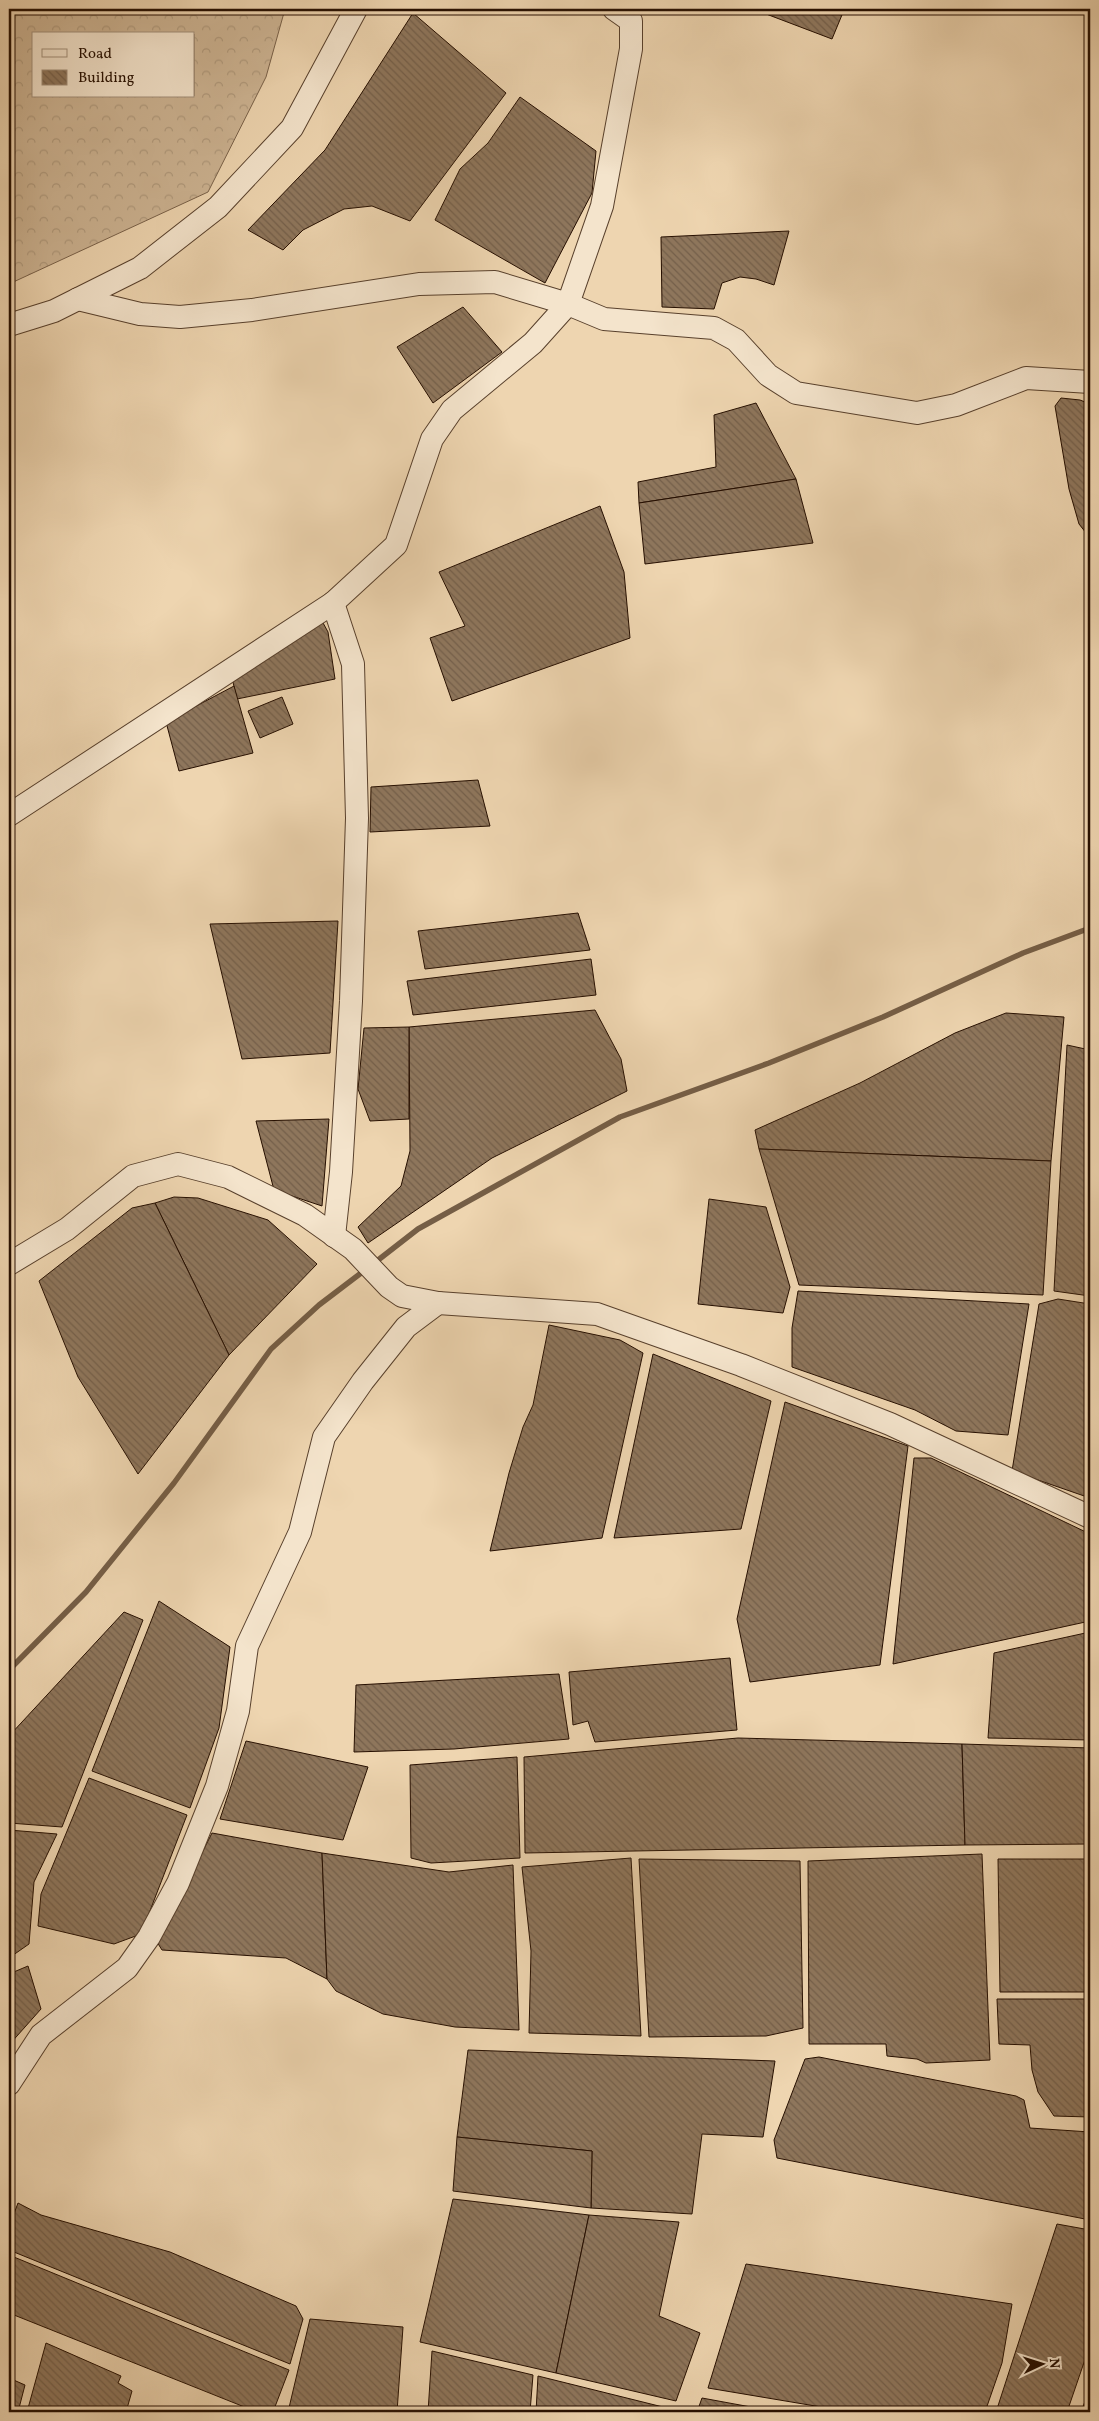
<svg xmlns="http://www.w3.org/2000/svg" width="1099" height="2421" font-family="Vollkorn,serif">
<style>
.forest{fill:url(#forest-crowns);stroke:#796149;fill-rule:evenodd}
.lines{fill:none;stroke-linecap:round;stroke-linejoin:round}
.stream{stroke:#755e46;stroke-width:5.5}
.building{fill:url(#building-back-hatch);stroke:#260f00}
.minor-casing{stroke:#58402c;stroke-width:24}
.minor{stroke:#f4e4cc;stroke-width:22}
</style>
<defs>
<pattern id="forest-crowns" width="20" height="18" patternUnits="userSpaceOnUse" patternTransform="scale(1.25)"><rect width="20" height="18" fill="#ccb392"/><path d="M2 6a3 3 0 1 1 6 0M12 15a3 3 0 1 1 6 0" fill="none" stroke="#af997c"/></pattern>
<pattern id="building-back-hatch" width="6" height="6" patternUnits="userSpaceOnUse" patternTransform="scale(1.25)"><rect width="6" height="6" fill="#8e765c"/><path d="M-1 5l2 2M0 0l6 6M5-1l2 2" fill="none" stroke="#745f4a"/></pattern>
</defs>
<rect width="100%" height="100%" fill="#eed5b0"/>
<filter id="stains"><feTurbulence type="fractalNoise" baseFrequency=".004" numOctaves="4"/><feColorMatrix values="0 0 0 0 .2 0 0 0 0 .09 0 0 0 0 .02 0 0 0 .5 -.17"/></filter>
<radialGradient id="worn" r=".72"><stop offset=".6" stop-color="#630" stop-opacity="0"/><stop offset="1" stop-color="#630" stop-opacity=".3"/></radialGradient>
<path class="forest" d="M9,9H285L266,77L208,192L9,284ZM34,34H194V96H34Z"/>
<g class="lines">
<g class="stream">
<polyline points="373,1264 418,1229 620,1117 769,1063 883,1017 1023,953 1090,928"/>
<polyline points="9,1670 86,1592 174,1483 271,1349 319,1305 365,1270"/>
</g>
</g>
<g class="building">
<polygon points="753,9 839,9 844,10 832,39"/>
<polygon points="413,13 506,93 410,221 372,206 344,209 303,230 283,250 248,230 325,150"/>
<polygon points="520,97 596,151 592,193 545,283 435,220 460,169 488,143"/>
<polygon points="789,231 774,285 756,279 740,277 722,283 714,309 662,307 661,237"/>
<polygon points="463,307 502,352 433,403 397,347"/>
<polygon points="1061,398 1080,400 1090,404 1090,538 1079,524 1069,489 1055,406"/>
<polygon points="756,403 796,479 639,503 638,482 716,467 714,415"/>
<polygon points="796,479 813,543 645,564 639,503"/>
<polygon points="600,506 624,572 630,638 452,701 430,638 465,626 439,572"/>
<polygon points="322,621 328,632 335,679 237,699 232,678"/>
<polygon points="234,686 253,753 179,771 166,722"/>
<polygon points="282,697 293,724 260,738 248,711"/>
<polygon points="478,780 490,826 370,832 371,787"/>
<polygon points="578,913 590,950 425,969 418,931"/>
<polygon points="338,921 330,1053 242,1059 210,924"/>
<polygon points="591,959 596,995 413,1015 407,981"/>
<polygon points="595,1010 621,1059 627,1091 492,1158 368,1243 358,1227 401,1186 410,1151 409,1027"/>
<polygon points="1006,1013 1064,1017 1051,1161 759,1149 755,1130 860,1083 955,1033"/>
<polygon points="409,1027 409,1119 370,1121 358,1089 364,1028"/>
<polygon points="1067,1045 1090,1050 1090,1296 1054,1291"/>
<polygon points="329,1119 322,1206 274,1190 256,1121"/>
<polygon points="759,1149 1051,1161 1043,1295 799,1285"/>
<polygon points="174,1197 198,1198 268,1220 317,1264 229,1355 155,1203"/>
<polygon points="709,1199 766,1207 790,1287 783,1313 698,1304"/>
<polygon points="155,1203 229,1355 138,1474 78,1377 39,1281 132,1208"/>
<polygon points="798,1291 1029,1304 1008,1435 956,1431 915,1410 792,1367 792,1328"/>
<polygon points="1058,1299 1090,1304 1090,1498 1012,1471 1039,1304"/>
<polygon points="549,1325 620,1340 643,1353 602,1538 490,1551 509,1473 523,1427 533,1405"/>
<polygon points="653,1354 771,1401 741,1529 614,1538"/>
<polygon points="785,1402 908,1446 880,1665 750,1682 737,1619"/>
<polygon points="914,1458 931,1458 1090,1534 1090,1621 893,1664"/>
<polygon points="159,1601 230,1647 219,1728 190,1808 92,1771"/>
<polygon points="124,1612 143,1620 62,1827 9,1823 9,1736"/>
<polygon points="1090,1632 1090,1740 988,1738 994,1653"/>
<polygon points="730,1658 737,1730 595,1742 588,1721 573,1725 569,1672"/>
<polygon points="559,1674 569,1739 454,1749 354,1752 356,1685"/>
<polygon points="738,1738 962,1744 965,1845 525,1853 524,1757"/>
<polygon points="246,1741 368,1767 343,1840 220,1819"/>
<polygon points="962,1744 1090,1748 1090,1844 965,1845"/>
<polygon points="517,1757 520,1858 431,1863 411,1858 410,1765"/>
<polygon points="89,1778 187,1815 141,1934 114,1944 38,1926 41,1894"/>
<polygon points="9,1830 57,1834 34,1882 29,1944 9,1958"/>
<polygon points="212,1833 322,1853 327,1979 286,1958 162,1950 157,1942"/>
<polygon points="322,1853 449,1872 513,1865 519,2030 455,2027 383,2014 336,1991 327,1979"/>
<polygon points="982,1854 990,2060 926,2063 917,2059 887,2056 886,2044 809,2044 808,1861"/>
<polygon points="631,1858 641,2036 529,2033 531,1951 522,1867"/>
<polygon points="639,1859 800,1861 803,2028 766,2036 649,2037"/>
<polygon points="998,1859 1090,1859 1090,1992 1000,1992"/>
<polygon points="28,1966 41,2009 9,2045 9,1974"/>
<polygon points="997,1999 1090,1999 1090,2117 1054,2116 1038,2092 1032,2070 1030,2045 999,2044"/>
<polygon points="468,2050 775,2061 763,2137 702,2134 692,2214 591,2208 592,2151 457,2137"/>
<polygon points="819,2057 1016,2096 1024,2100 1030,2128 1090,2132 1090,2220 777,2158 774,2140 805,2059"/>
<polygon points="457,2137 592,2151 591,2208 453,2191"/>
<polygon points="453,2199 589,2215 556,2373 420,2342"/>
<polygon points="18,2203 41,2215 170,2252 296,2306 303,2319 290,2364 9,2250 9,2227"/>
<polygon points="589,2215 679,2222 659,2316 700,2333 676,2401 556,2373"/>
<polygon points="1057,2224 1090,2230 1090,2345 1067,2412 996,2412"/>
<polygon points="9,2255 289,2370 273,2412 257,2412 9,2313"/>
<polygon points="746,2264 1012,2304 1002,2363 985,2412 851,2412 708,2388"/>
<polygon points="310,2319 403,2327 397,2412 288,2412"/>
<polygon points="46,2343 121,2376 118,2383 132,2391 126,2412 27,2412"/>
<polygon points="432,2351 533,2375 530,2412 428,2412"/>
<polygon points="538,2376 671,2409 670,2412 536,2412"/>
<polygon points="9,2378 25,2385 18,2412 9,2412"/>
<polygon points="1090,2388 1090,2412 1081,2412"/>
<polygon points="702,2398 778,2412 697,2412"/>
</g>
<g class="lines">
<defs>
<g id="minor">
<polyline points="78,299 140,314 180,317 252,310 419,284 495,282 568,304 604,319 714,328 736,340 768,375 796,393 917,413 956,405 1026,378 1090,382"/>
<polyline points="9,325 54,311 140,268 218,207 292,128 356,9"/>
<polyline points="333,603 353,664 357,818 351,1001 341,1172 334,1236"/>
<polyline points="9,815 333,603 396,545 432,439 452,410 533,343 568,304 602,206 631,49 631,21 614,9"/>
<polyline points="9,1264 67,1229 133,1176 178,1164 228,1177 305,1215 353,1249 389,1287 402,1296 438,1303 597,1314 741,1365 890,1424 1090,1517"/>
<polyline points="9,2084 41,2035 127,1968 149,1937 178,1883 217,1786 238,1711 247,1646 300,1532 324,1437 363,1381 406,1327 438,1303"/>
</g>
</defs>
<use href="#minor" class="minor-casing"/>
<use href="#minor" class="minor"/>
</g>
<rect width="1099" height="2421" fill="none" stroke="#eed5b0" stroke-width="30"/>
<rect x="10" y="10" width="1079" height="2401" fill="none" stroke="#260f00" stroke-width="2.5"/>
<rect x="15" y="15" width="1069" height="2391" fill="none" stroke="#260f00"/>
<rect x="32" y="32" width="162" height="65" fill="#f4e4cc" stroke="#a28f7a"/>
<rect x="42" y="49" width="25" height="8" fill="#f4e4cc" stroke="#a28f7a"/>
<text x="78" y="58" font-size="15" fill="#260f00">Road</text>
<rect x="42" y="70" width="25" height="15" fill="url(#building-back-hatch)" stroke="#a28f7a"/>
<text x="78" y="82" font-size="15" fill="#260f00">Building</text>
<g transform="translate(1042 2364) rotate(86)" stroke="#f4e4cc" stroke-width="4" paint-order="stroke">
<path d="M0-4L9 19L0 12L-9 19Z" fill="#260f00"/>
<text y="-8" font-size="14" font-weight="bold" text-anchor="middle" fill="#260f00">N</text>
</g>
<rect width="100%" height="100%" filter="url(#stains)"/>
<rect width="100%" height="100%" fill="url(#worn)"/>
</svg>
